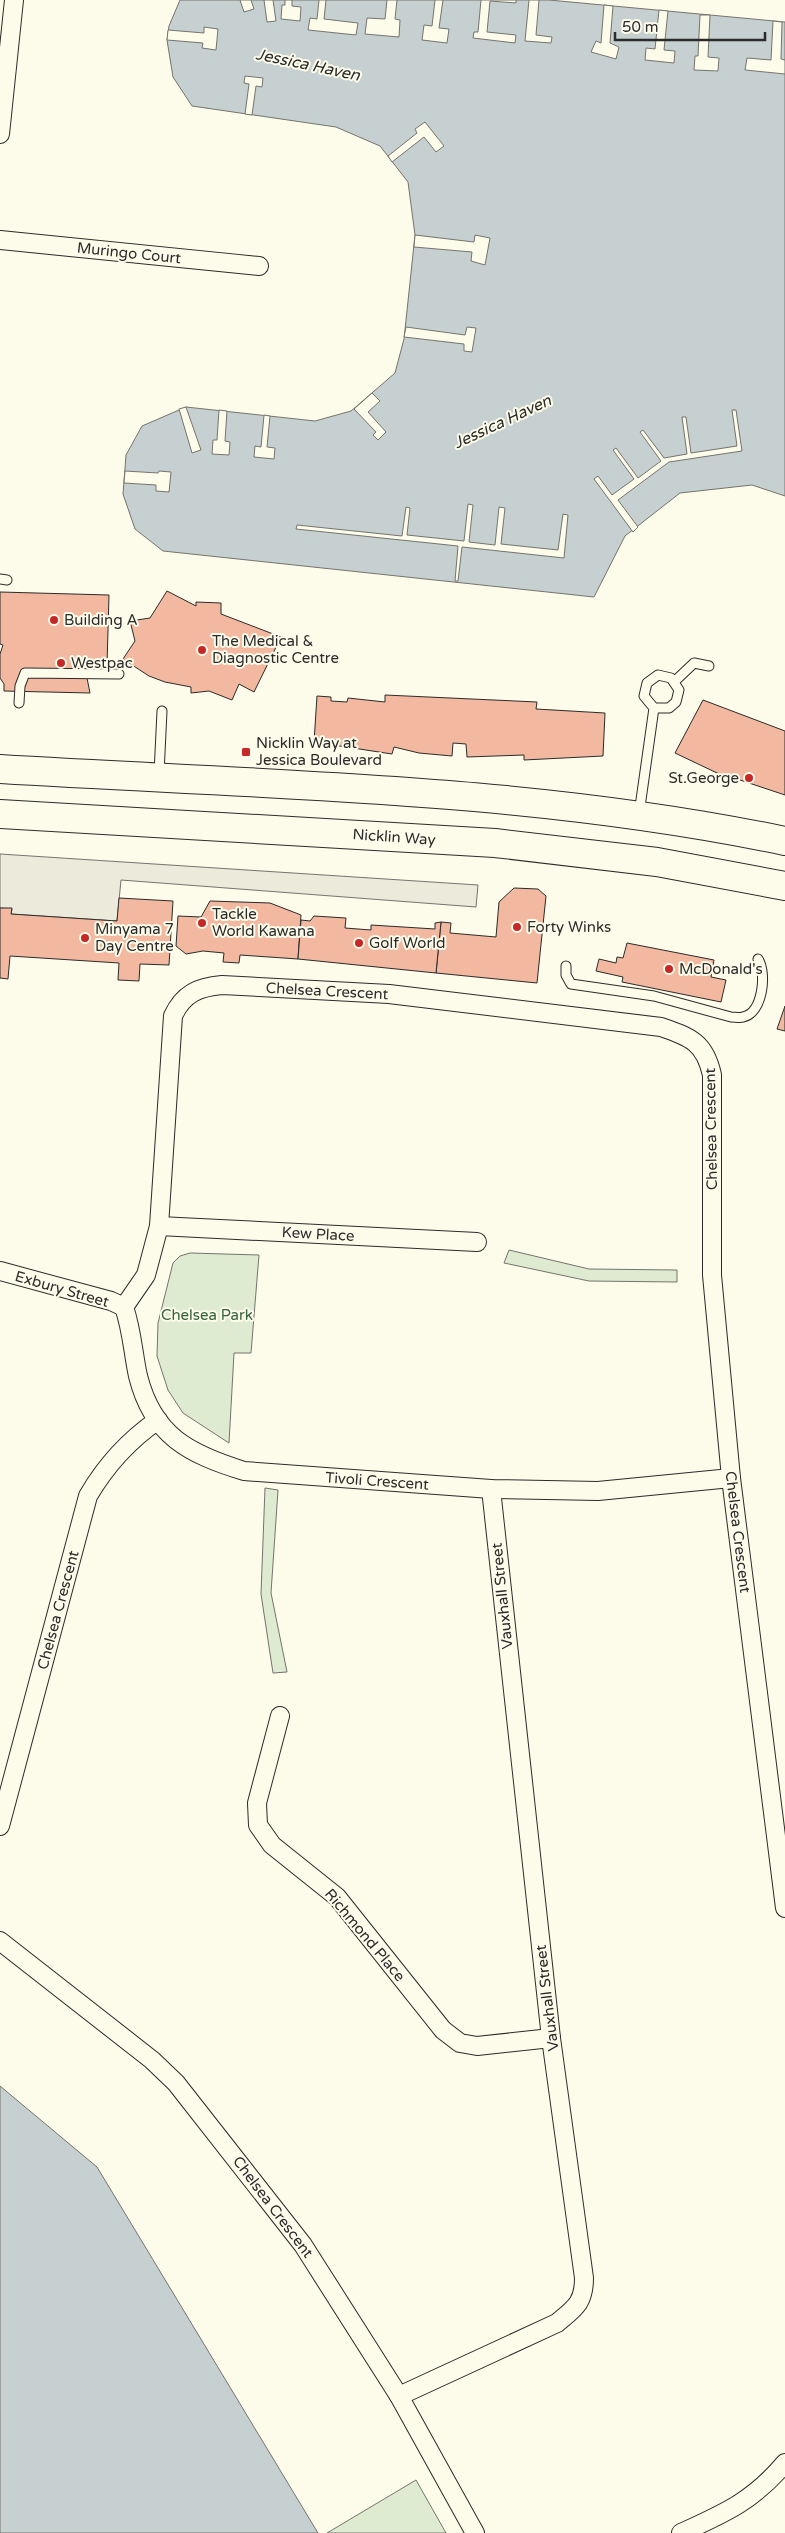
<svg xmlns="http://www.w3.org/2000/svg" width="785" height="2533" font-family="'Varela Round',sans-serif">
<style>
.green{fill:#deebd1;stroke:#74746e}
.parking{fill:#eceadb;stroke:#74746e}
.water{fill:#c7d0d0;stroke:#74746e}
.pier{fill:#fdfbea;stroke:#74746e}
.building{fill:#f2b8a0;stroke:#2b2b2b}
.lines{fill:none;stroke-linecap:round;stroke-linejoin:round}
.service-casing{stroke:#2b2b2b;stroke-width:11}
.minor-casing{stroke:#2b2b2b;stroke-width:20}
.trunk-casing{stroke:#2b2b2b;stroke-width:30}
.service{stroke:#fdfbea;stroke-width:9}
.minor{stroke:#fdfbea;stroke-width:18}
.trunk{stroke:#fdfbea;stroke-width:28}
.poi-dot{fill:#c62828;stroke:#fdfbea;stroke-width:2}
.labels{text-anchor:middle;stroke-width:4;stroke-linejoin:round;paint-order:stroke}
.street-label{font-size:15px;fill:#2b2b2b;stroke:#fdfbea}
.poi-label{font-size:15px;fill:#2b2b2b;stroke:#fdfbea;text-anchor:start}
.park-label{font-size:15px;fill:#34623c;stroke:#fdfbea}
.water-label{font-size:16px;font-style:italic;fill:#2b2b2b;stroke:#fdfbea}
</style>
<rect width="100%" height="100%" fill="#fdfbea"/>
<g class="green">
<polygon points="509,1250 589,1269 677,1270 677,1282 589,1281 504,1263"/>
<polygon points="190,1253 259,1255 251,1353 234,1353 229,1443 183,1413 168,1390 157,1356 158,1323 173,1263 180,1256"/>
<polygon points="265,1488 278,1490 271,1593 287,1672 273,1673 261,1594"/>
<polygon points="416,2480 446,2533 327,2533"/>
</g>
<polygon class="parking" points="0,854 478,885 476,907 121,880 117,921 11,914 12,909 0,908"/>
<g class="water">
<polygon points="180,0 549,0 785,22 785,496 752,485 680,493 625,536 594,597 163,551 135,529 123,494 126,455 142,426 186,407 315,421 351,411 395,373 404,339 415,235 408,182 380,146 336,127 192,106 173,77 167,40 169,26"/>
<polygon points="0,2086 97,2167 318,2533 0,2533"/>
</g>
<g class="pier">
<polygon points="240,0 251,0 254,9 244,12"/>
<polygon points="264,0 273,0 276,21 267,22"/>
<polygon points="285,0 292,0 292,6 301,7 300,21 281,19 282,5 285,5"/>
<polygon points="319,0 326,0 324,19 358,23 356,35 308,30 310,18 317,19"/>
<polygon points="387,0 397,0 395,19 400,20 399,37 365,34 367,18 385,19"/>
<polygon points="435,0 443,0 439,28 449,29 447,43 422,40 424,25 432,26"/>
<polygon points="481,0 516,0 516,3 490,1 487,32 516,35 515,43 473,38 474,32 478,32"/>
<polygon points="529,0 539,0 536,35 552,37 551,43 525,41"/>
<polygon points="604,5 613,6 610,43 619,47 616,59 591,52 596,41 601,43"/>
<polygon points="659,10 668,11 664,50 675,51 674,63 645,60 646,48 655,49"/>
<polygon points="700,15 710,15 708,57 719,58 718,71 694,70 695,56 698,56"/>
<polygon points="773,21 782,22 781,59 785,60 785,74 745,70 747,58 771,60"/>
<polygon points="204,27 218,29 216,50 202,48 203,43 167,40 168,30 204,33"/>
<polygon points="245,76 263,78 262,87 256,86 252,115 245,114 249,84 244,83"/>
<polygon points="425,122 444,146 436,152 424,137 392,162 388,156 417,133 415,129"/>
<polygon points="415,235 474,242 475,235 490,238 485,265 471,261 472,252 414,247"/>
<polygon points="406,327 465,335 467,327 476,328 472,352 464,351 464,344 404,337"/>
<polygon points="372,393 380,401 368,412 386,432 378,440 373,435 376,432 354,409"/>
<polygon points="186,407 201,450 192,453 179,409"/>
<polygon points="219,410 227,411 225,441 230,442 229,455 212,454 213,440 217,440"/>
<polygon points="732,410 736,410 742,451 669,462 618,500 638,527 633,532 594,479 598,476 612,495 634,479 613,450 616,448 638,478 661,461 640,432 643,430 664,458 687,454 682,417 686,417 691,453 737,446"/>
<polygon points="264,415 270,416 267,447 275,448 274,459 254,457 255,446 261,447"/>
<polygon points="125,471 158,473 159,471 171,472 169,492 156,491 156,485 124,483"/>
<polygon points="468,504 473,505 469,542 495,545 499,507 505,508 501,544 558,550 563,514 568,515 564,558 462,547 458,581 455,581 458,546 296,529 297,525 402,536 406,507 410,508 407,535 464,541"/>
</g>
<g class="building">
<polygon points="167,591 196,606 196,602 221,603 221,614 281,637 254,692 239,684 232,700 209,691 191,693 191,687 165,682 149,676 123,659 135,641 130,621 150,618"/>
<polygon points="0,592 109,595 107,665 96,666 100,678 87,678 90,693 4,691 4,684 0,678 0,654 3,645 0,644"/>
<polygon points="385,695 537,702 536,709 605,713 603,756 524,760 524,755 467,757 466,744 453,743 452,756 419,753 394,747 392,754 314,742 317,696 331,697 331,701 347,702 348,698 385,702"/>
<polygon points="703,700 785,731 785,795 737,779 736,782 675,753"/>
<polygon points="514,888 538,889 546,896 537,983 436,973 441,922 451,923 450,933 496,937 499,902"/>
<polygon points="119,898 173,901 169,965 140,964 139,981 118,980 119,963 10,956 8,979 0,978 0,908 12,908 11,914 117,921"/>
<polygon points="210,901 270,903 301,915 298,959 240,955 239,963 223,962 224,953 203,951 186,954 176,946 178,916 201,917"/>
<polygon points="314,916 346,918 345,928 371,930 371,925 435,929 435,923 441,922 436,973 298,959 301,920 310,921"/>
<polygon points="627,943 714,960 711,977 726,980 721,1002 622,982 623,977 596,971 599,959 616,963 617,957 623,958"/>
<polygon points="785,1006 785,1031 777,1029"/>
</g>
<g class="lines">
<defs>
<g id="service">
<polyline points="0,579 7,580"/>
<polyline points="674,682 694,663 709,666"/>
<polyline points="19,703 20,686 25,673 119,674"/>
<polyline points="159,774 162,711"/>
<polyline points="639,814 654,708 644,696 647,683 658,675 671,678 679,690 676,702 669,708 654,708"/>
<path d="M566,966V975L571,984L654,996L731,1017C735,1017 740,1018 743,1017C763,1013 767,973 758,959"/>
</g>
<g id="minor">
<polyline points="0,134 14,0"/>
<polyline points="0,240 259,266"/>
<polyline points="159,1226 477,1242"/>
<polyline points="0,1271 111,1301 124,1307"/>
<path d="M124,1307L146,1275L159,1226L173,1016C183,994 198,987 222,985L389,994L661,1027C691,1037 705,1043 712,1075V1275L731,1478L785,1908"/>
<path d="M124,1307C132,1330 133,1353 138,1376C153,1436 189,1454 244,1471L491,1489L598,1491L731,1478"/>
<polyline points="280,1716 257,1803 258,1825 272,1845 337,1897 443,2030 460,2043 477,2046 551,2038"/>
<path d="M0,1826L88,1496C106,1465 129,1440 158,1420"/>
<polyline points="0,1941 152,2060 176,2083 303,2245 399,2396 475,2533"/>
<path d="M399,2396L557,2323C575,2308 584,2303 584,2278L551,2038L491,1489"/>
<path d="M681,2533C725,2513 753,2501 785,2463"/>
</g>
<g id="trunk">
<path d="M0,769C262,785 527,787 785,841"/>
<polyline points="0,814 495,843 657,862 785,886"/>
</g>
</defs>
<use href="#service" class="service-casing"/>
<use href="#minor" class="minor-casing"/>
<use href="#trunk" class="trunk-casing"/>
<use href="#service" class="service"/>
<use href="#minor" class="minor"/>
<use href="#trunk" class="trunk"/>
</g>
<g class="poi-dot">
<circle cx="54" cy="620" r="5"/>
<circle cx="202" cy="650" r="5"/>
<circle cx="61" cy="663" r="5"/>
<rect x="241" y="747" width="10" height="10" rx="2.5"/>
<circle cx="749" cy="778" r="5"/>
<circle cx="202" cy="923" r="5"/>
<circle cx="517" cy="927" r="5"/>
<circle cx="85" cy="938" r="5"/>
<circle cx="359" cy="943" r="5"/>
<circle cx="669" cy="969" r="5"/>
</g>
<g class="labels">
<g class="street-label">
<text transform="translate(129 253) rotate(6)" y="5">Muringo Court</text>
<text transform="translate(394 837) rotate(4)" y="5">Nicklin Way</text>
<text transform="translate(327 991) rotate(3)" y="5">Chelsea Crescent</text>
<text transform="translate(711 1129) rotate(-91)" y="5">Chelsea Crescent</text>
<text transform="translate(318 1234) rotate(3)" y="5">Kew Place</text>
<text transform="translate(62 1289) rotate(16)" y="5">Exbury Street</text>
<text transform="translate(377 1481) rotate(4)" y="5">Tivoli Crescent</text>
<text transform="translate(738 1532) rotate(83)" y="5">Chelsea Crescent</text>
<text transform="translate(502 1596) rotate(-96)" y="5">Vauxhall Street</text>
<text transform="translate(58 1610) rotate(-75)" y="5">Chelsea Crescent</text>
<text transform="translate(365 1935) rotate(50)" y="5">Richmond Place</text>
<text transform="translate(547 1998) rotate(-97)" y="5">Vauxhall Street</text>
<text transform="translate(273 2207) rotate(53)" y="5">Chelsea Crescent</text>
</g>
<g class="poi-label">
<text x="64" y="625">Building A</text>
<text x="212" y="646">The Medical &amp;<tspan x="212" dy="17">Diagnostic Centre</tspan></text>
<text x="71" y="668">Westpac</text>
<text x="256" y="748">Nicklin Way at<tspan x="256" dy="17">Jessica Boulevard</tspan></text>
<text x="739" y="783" text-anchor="end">St.George</text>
<text x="212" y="919">Tackle<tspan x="212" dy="17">World Kawana</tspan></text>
<text x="527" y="932">Forty Winks</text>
<text x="95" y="934">Minyama 7<tspan x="95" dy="17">Day Centre</tspan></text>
<text x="369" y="948">Golf World</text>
<text x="679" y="974">McDonald's</text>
</g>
<g class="park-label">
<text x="207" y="1320">Chelsea Park</text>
</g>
<g class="water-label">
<text transform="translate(308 64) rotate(12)" y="6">Jessica Haven</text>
<text transform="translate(502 421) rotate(-25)" y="6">Jessica Haven</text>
</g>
</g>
<path d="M615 32v8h150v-8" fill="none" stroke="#2b2b2b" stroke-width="2.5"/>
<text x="622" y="32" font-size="15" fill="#2b2b2b" stroke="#fdfbea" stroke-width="4" paint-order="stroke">50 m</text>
</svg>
